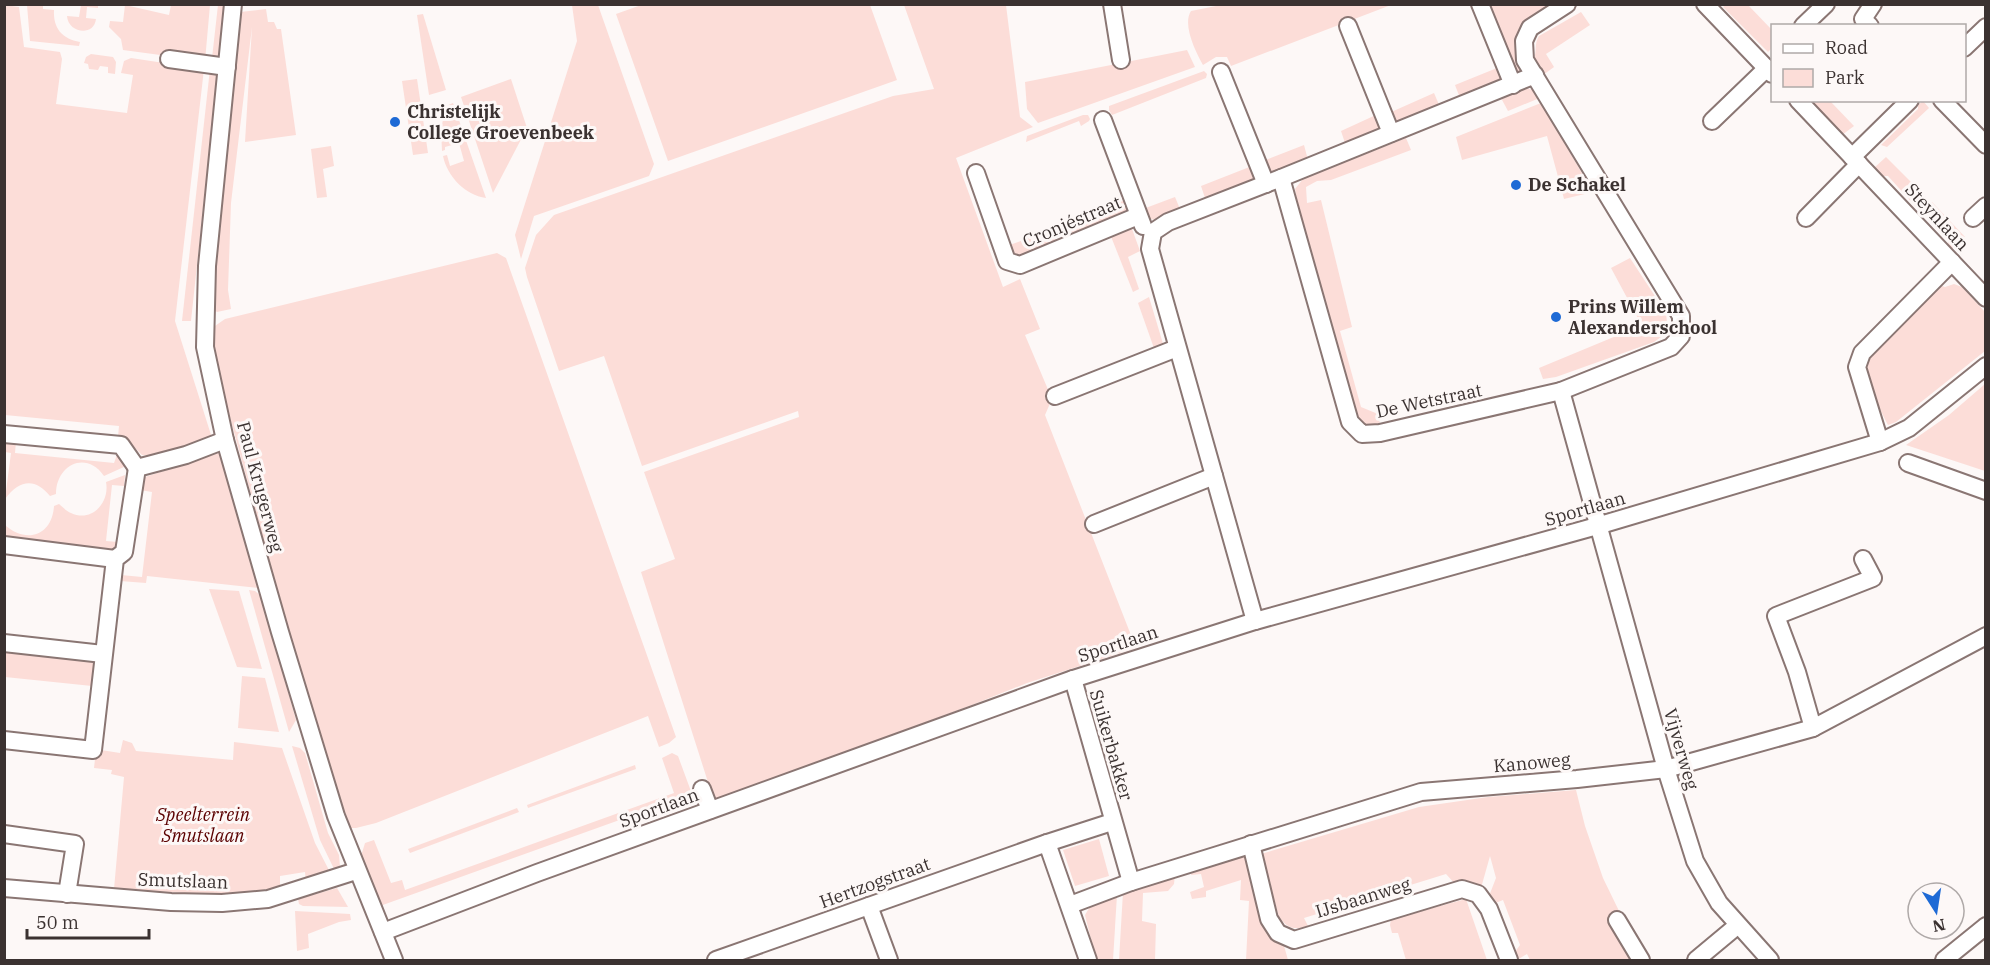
<svg xmlns="http://www.w3.org/2000/svg" width="1990" height="965" font-family="'IBM Plex Serif',serif">
<style>
.green{fill:#fcddd8}
.lines{fill:none;stroke-linecap:round;stroke-linejoin:round}
.street-casing{stroke:#8a7673;stroke-width:20}
.street{stroke:#fff;stroke-width:16}
.poi-dot{fill:#1e6ad5;stroke:#fdf8f7;stroke-width:2}
.labels{text-anchor:middle;stroke-width:6;stroke-linejoin:round;paint-order:stroke}
.poi-label{font-size:18px;font-weight:bold;fill:#3b3231;stroke:#fdf8f7;text-anchor:start}
.street-label{font-size:18px;fill:#3b3231;stroke:#fdf8f7}
.park-label{font-size:18px;font-style:italic;fill:#5b0000;stroke:#fdf8f7}
</style>
<rect width="100%" height="100%" fill="#fdf8f7"/>
<g class="green">
<polygon points="644,4 870,5 897,80 668,161 616,14"/>
<path d="M1226,4L1391,5L1231,66L1227,57H1216L1203,65C1196,52 1182,25 1191,11Z"/>
<path d="M5,5L19,7L24,47L60,52L62,59L56,104L127,113L133,75L121,73L124,61L131,58L204,69L175,321L212,438C189,445 166,457 142,455L131,444L118,437L119,426L5,415Z"/>
<path d="M27,5H43V9L54,10C53,28 62,39 80,42L79,46L30,41Z"/>
<path d="M81,5H98V8L87,7L86,18L96,19C94,37 68,33 67,16L79,17Z"/>
<polygon points="125,5 169,15 171,5 210,5 205,61 123,50 121,39 109,27 110,21 123,22"/>
<polygon points="218,5 227,5 220,57 212,58"/>
<polygon points="572,5 598,5 654,164 649,176 534,216 521,259 515,235 577,41"/>
<polygon points="904,5 1006,5 1020,117 1033,127 956,158 1003,287 1020,279 1040,329 1025,335 1052,399 1045,415 1136,648 1027,683 972,705 714,801 641,572 675,559 644,472 799,417 798,411 642,466 604,356 559,371 527,277 525,268 536,235 554,215 893,96 934,89"/>
<polygon points="1484,5 1556,5 1521,31 1516,45 1524,73 1514,77"/>
<polygon points="1725,5 1748,5 1772,30 1772,48 1768,52 1723,7"/>
<polygon points="266,9 268,22 274,22 277,29 281,29 296,135 245,142 252,27 231,203 228,290 231,309 217,312 214,310 213,306 240,12"/>
<path d="M1581,12L1590,25L1546,54L1554,67L1543,75L1534,59C1537,51 1534,44 1539,36Z"/>
<polygon points="423,14 446,90 429,95 417,15"/>
<polygon points="1187,50 1195,67 1038,123 1027,109 1025,82"/>
<polygon points="91,54 113,57 116,62 115,74 108,73 108,67 100,66 98,70 89,69 88,64 84,63 86,57"/>
<polygon points="1497,68 1502,77 1499,84 1460,98 1455,85"/>
<polygon points="210,69 218,69 191,321 182,321"/>
<polygon points="1204,71 1207,74 1206,78 1112,115 1109,110 1109,106"/>
<polygon points="417,79 428,153 413,155 402,81"/>
<polygon points="511,79 527,128 493,193 461,97"/>
<polygon points="1525,88 1534,90 1542,97 1508,111 1501,98"/>
<polygon points="1434,93 1440,107 1396,124 1389,113"/>
<polygon points="1811,101 1830,101 1854,126 1842,135"/>
<polygon points="1923,101 1929,108 1887,147 1881,145 1918,109 1918,105"/>
<path d="M453,103L486,198C465,195 447,176 443,156L447,155L450,166L464,161L459,143L445,147V150L442,151L441,129L446,106Z"/>
<polygon points="1541,103 1593,192 1564,199 1547,136 1462,160 1456,137"/>
<polygon points="1378,114 1381,130 1345,143 1341,131"/>
<polygon points="1083,115 1088,115 1090,119 1089,121 1081,126 1079,121 1026,142 1027,136"/>
<path d="M1406,138L1411,150L1331,180L1317,181L1306,187L1307,203L1321,200L1352,327L1340,331L1361,407L1378,414L1380,424C1368,426 1362,424 1353,416L1298,208L1295,189L1303,179Z"/>
<polygon points="1304,145 1308,160 1270,175 1263,161"/>
<polygon points="331,146 334,166 323,169 327,197 317,198 311,149"/>
<polygon points="1886,157 1928,199 1917,208 1888,176 1881,176 1874,168"/>
<polygon points="1252,166 1255,174 1254,180 1205,198 1201,186"/>
<polygon points="1175,197 1180,209 1155,220 1146,218 1143,209"/>
<polygon points="1125,200 1127,210 1121,215 1073,235 1068,223"/>
<polygon points="1932,202 1965,237 1951,249 1948,245 1949,238 1922,211"/>
<polygon points="1127,227 1132,229 1140,251 1128,257 1139,289 1133,292 1110,234"/>
<polygon points="1051,230 1057,242 1022,257 1014,257 1007,246"/>
<polygon points="497,253 506,258 676,737 669,743 659,747 648,716 376,823 356,828 346,828 293,648 220,381 212,328 225,319"/>
<polygon points="1630,258 1666,313 1668,332 1654,342 1556,377 1543,379 1539,368 1633,329 1639,320 1611,268"/>
<path d="M1954,284L1962,287L1985,312V351L1896,422L1888,425C1878,405 1864,381 1868,358L1942,286L1945,287Z"/>
<polygon points="1149,297 1164,347 1155,351 1138,303"/>
<polygon points="1985,384 1985,471 1906,445 1949,415"/>
<path d="M9,441H16L15,453L114,463L118,452L126,466L104,476C86,450 56,465 56,494L50,496C35,477 19,480 5,499L11,453L5,452V443Z"/>
<polygon points="219,453 258,588 147,576 146,583 120,581 121,575 142,577 152,492 140,490 140,483 145,477"/>
<path d="M125,475L124,486L112,485L106,541L118,542L113,549L106,551L5,539L4,524C25,544 52,537 54,506L59,504C63,507 67,512 71,513C92,523 110,502 106,482Z"/>
<polygon points="209,589 239,591 262,669 237,667"/>
<polygon points="249,590 255,591 261,596 296,720 289,732"/>
<polygon points="5,650 96,660 92,686 5,677"/>
<polygon points="110,673 101,750 120,753 123,740 132,743 136,751 233,760 234,742 282,748 315,843 332,876 306,883 305,872 280,876 280,888 221,895 114,889 124,777 111,774 112,770 94,768 104,677"/>
<polygon points="242,676 265,678 279,732 238,728"/>
<polygon points="292,746 300,748 305,753 328,833 339,855 340,867 336,873 320,840"/>
<polygon points="672,753 678,756 692,794 380,906 361,856 365,843 374,840 391,883 402,880 405,890 674,793 662,758"/>
<polygon points="635,765 636,769 528,808 527,805"/>
<path d="M1576,790L1585,826L1603,878L1620,913L1633,960H1530L1527,954L1517,960L1512,956L1520,945L1503,900L1493,904L1489,896L1496,878L1490,856L1481,888L1468,882L1456,885L1446,874L1304,918L1308,926C1294,930 1288,929 1279,917L1261,854L1419,807L1488,797Z"/>
<polygon points="517,808 519,812 410,853 408,849"/>
<polygon points="1099,839 1109,876 1075,886 1063,850"/>
<polygon points="1245,856 1262,918 1283,942 1288,960 1246,960 1249,901 1240,900 1241,880 1206,891 1206,897 1192,899 1190,892 1204,887 1201,874 1191,875 1192,871"/>
<polygon points="1175,875 1174,884 1168,891 1143,893 1142,921 1156,924 1155,960 1119,960 1123,892"/>
<polygon points="337,888 348,907 303,906 299,904 298,899"/>
<polygon points="1117,895 1113,960 1096,960 1085,915 1091,905"/>
<polygon points="1466,899 1487,960 1406,960 1398,933 1392,933 1390,925 1391,919"/>
<polygon points="295,911 350,914 351,920 339,922 308,934 309,948 297,951"/>
</g>
<g class="lines">
<defs>
<g id="street">
<polyline points="233,4 207,266 205,347 225,440 280,632 336,816 394,960"/>
<polyline points="1112,4 1121,60"/>
<polyline points="1480,4 1513,85"/>
<polyline points="1705,4 1772,74"/>
<polyline points="1348,26 1391,133"/>
<polyline points="1803,26 1826,4"/>
<polyline points="1870,26 1863,19 1873,4"/>
<polyline points="1964,48 1986,27"/>
<polyline points="169,59 227,67"/>
<polyline points="1221,72 1266,184"/>
<polyline points="1798,100 1986,298"/>
<polyline points="1942,100 1986,145"/>
<polyline points="1103,120 1143,226"/>
<polyline points="1712,121 1767,68"/>
<polyline points="1852,157 1910,100"/>
<polyline points="976,173 1007,261 1020,265 1138,216"/>
<polyline points="1281,178 1350,422 1362,434 1380,433 1561,391 1666,769 1695,861 1719,903 1770,960"/>
<polyline points="1806,218 1859,164"/>
<polyline points="1973,218 1986,206"/>
<polyline points="1561,391 1671,347 1681,336 1681,316 1525,60 1524,41 1530,28 1567,4"/>
<polyline points="1055,396 1177,348"/>
<polyline points="4,434 121,445 137,468"/>
<polyline points="1880,442 1857,367 1862,353 1952,262"/>
<polyline points="1908,463 1986,491"/>
<polyline points="1094,524 1214,476"/>
<polyline points="4,545 115,559"/>
<polyline points="1255,621 1150,249 1153,232 1168,222 1281,178 1535,75"/>
<polyline points="4,643 103,654"/>
<polyline points="1073,679 1131,882"/>
<polyline points="1813,728 1797,672 1776,616 1873,578 1863,559"/>
<polyline points="4,740 93,750 115,559 124,552 137,468 186,455 225,440"/>
<polyline points="702,789 710,810"/>
<polyline points="4,834 75,844 67,894"/>
<polyline points="1251,844 1269,919 1278,933 1294,940 1462,889 1478,894 1489,909 1509,960"/>
<polyline points="4,888 171,902 222,903 268,899 356,871"/>
<polyline points="1070,905 1131,882 1421,792 1577,779 1666,769 1813,728 1986,636"/>
<polyline points="869,906 889,960"/>
<polyline points="1617,920 1641,960"/>
<polyline points="383,932 537,873 1073,679 1255,621 1597,526 1880,442 1909,428 1986,366"/>
<polyline points="716,960 1047,843"/>
<polyline points="1088,960 1047,843 1112,822"/>
<polyline points="1696,960 1738,925"/>
<polyline points="1944,960 1986,926"/>
</g>
</defs>
<use href="#street" class="street-casing"/>
<use href="#street" class="street"/>
</g>
<g class="poi-dot">
<circle cx="395" cy="122" r="6"/>
<circle cx="1516" cy="185" r="6"/>
<circle cx="1556" cy="317" r="6"/>
</g>
<g class="labels">
<g class="poi-label">
<text x="407" y="118">Christelijk<tspan x="407" dy="21">College Groevenbeek</tspan></text>
<text x="1528" y="191">De Schakel</text>
<text x="1568" y="313">Prins Willem<tspan x="1568" dy="21">Alexanderschool</tspan></text>
</g>
<g class="street-label">
<text transform="translate(1937 217) rotate(47)" y="6">Steynlaan</text>
<text transform="translate(1072 222) rotate(-23)" y="6">Cronjéstraat</text>
<text transform="translate(1429 401) rotate(-12)" y="6">De Wetstraat</text>
<text transform="translate(260 487) rotate(75)" y="6">Paul Krugerweg</text>
<text transform="translate(1585 509) rotate(-16)" y="6">Sportlaan</text>
<text transform="translate(1118 644) rotate(-18)" y="6">Sportlaan</text>
<text transform="translate(1111 745) rotate(74)" y="6">Suikerbakker</text>
<text transform="translate(1681 749) rotate(74)" y="6">Vijverweg</text>
<text transform="translate(1532 763) rotate(-5)" y="6">Kanoweg</text>
<text transform="translate(659 808) rotate(-20)" y="6">Sportlaan</text>
<text transform="translate(183 881) rotate(2)" y="6">Smutslaan</text>
<text transform="translate(875 883) rotate(-20)" y="6">Hertzogstraat</text>
<text transform="translate(1363 898) rotate(-17)" y="6">IJsbaanweg</text>
</g>
<g class="park-label">
<text x="203" y="821">Speelterrein<tspan x="203" dy="21">Smutslaan</tspan></text>
</g>
</g>
<rect width="1990" height="965" fill="none" stroke="#3b3231" stroke-width="12"/>
<rect x="1771" y="24" width="195" height="78" fill="#fdf8f7" stroke="#afa9a8" stroke-width="1.5"/>
<rect x="1783" y="44" width="30" height="9" fill="#ffffff" stroke="#afa9a8" stroke-width="1.5"/>
<text x="1825" y="54" font-size="18" fill="#3b3231">Road</text>
<rect x="1783" y="69" width="30" height="18" fill="#fcddd8" stroke="#afa9a8" stroke-width="1.5"/>
<text x="1825" y="84" font-size="18" fill="#3b3231">Park</text>
<g transform="translate(1936 911) rotate(168)"><circle r="28" fill="#fdf8f7" stroke="#afa9a8" stroke-width="1.5"/>
<path d="M0-4.5L10 22L0 15L-10 22Z" fill="#1e6ad5"/>
<text y="-9" font-size="16" font-weight="bold" text-anchor="middle" fill="#3b3231">N</text>
</g>
<path d="M27 929v9h122v-9" fill="none" stroke="#3b3231" stroke-width="3"/>
<text x="36" y="929" font-size="18" fill="#3b3231" stroke="#fdf8f7" stroke-width="4.5" paint-order="stroke">50 m</text>
</svg>
